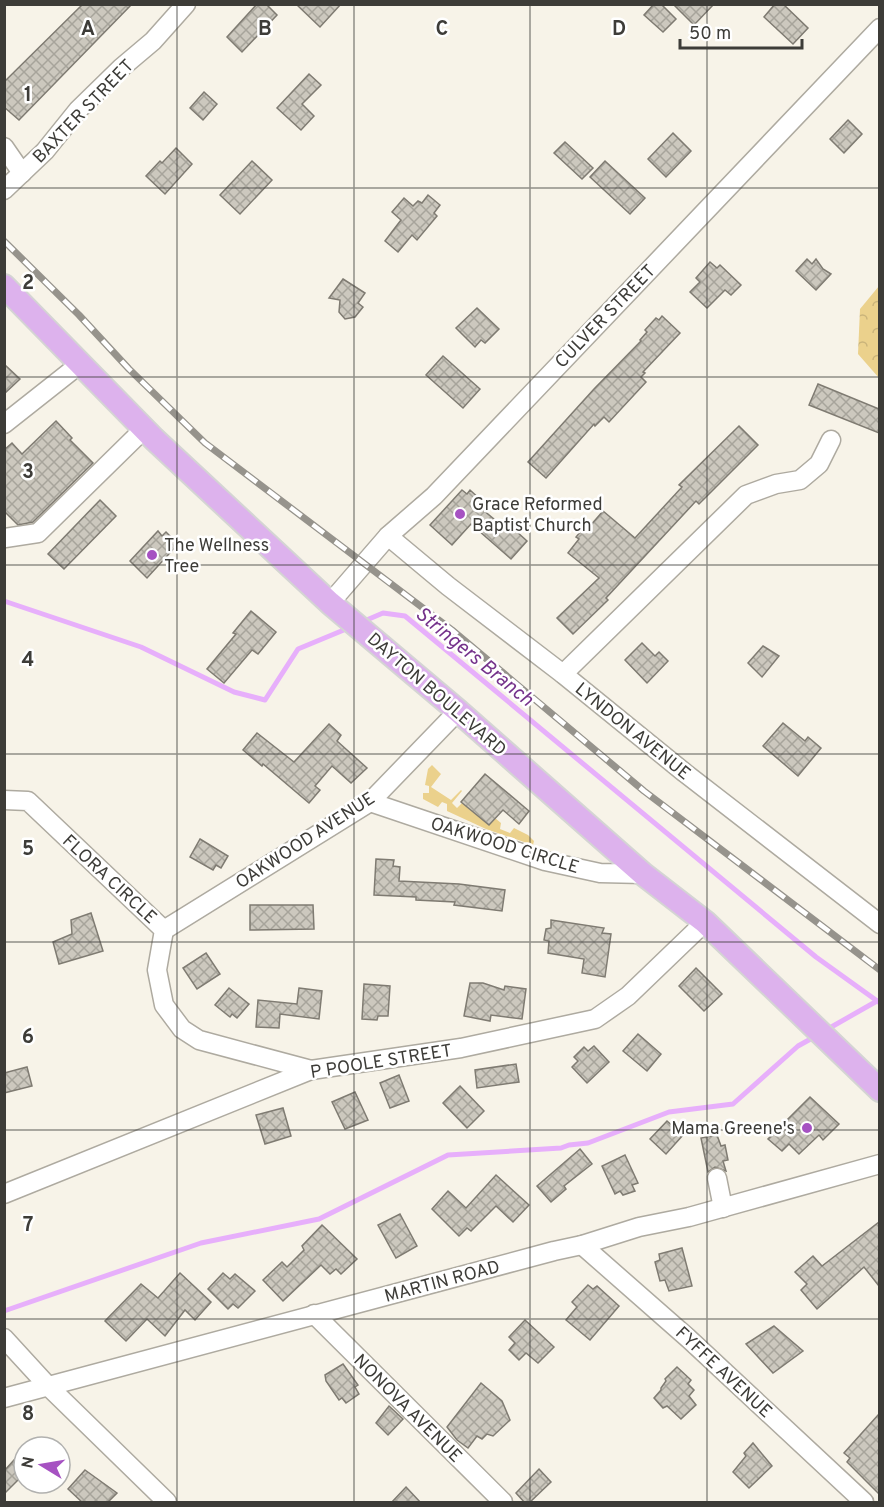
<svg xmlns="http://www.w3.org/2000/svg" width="884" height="1507" font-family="Overpass,sans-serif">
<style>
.green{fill:#ebd18c}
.forest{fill:url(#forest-crowns)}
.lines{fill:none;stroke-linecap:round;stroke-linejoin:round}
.stream{stroke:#e7affb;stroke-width:5}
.building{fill:url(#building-cross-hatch);stroke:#7f7b72;stroke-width:1.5}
.minor-casing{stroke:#aeaaa0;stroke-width:21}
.major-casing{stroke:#d4d4d3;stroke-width:26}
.minor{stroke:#fff;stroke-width:18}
.major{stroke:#ddb2ed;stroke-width:22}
.rail-casing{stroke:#96938c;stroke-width:7}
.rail{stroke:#fff;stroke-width:4.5;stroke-dasharray:14;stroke-linecap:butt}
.grid{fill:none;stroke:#3d3c38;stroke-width:1.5;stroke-opacity:0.55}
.poi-dot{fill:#a652c2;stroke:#fff;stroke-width:2}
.labels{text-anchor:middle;stroke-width:5;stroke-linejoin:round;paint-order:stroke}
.street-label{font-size:18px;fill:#3d3c38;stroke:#fff}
.poi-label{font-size:18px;fill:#3d3c38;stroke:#fff;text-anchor:start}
.water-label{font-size:20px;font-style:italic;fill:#75338b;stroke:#fff}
.grid-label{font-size:20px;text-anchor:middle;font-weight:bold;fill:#3d3c38;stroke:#fff;stroke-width:5;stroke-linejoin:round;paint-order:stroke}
</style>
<defs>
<pattern id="forest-crowns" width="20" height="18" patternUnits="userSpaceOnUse" patternTransform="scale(1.5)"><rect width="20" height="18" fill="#ebd18c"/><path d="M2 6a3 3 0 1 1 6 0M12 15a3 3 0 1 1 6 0" fill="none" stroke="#cab47a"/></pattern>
<pattern id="building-cross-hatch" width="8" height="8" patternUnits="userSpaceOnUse" patternTransform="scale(1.5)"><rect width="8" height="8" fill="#ccc8be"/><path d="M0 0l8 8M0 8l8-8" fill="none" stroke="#a7a49b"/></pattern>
</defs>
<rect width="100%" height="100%" fill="#f7f3e8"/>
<polygon class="green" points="432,765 441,774 431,787 451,800 461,790 462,791 452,803 457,808 462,803 489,825 495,818 501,823 500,829 510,833 514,828 528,835 534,841 533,845 486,829 447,811 447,804 442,802 438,807 423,799 423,793 429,793 429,786 425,785 428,769"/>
<polygon class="forest" points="879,286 879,378 858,354 860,309"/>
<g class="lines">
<g class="stream">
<polyline points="4,601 141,647 234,692 265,700 298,649 351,627"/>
<polyline points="362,622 383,613 405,616 816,957 880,1003"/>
<polyline points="826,1030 877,1001"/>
<polyline points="4,1311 201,1243 319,1219 448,1155 561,1148 569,1145 588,1143 669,1112 733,1104 798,1046 816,1036"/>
</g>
</g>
<g class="building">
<polygon points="83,4 132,4 19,120 4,107 4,82"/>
<polygon points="257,4 266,4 277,15 242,52 227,37"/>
<polygon points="296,4 341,4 320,27"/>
<polygon points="654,4 661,4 676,19 663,32 644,15"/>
<polygon points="673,4 714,4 694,25"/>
<polygon points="775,4 783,4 808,28 793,44 764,17"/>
<polygon points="309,74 321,85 302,104 314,116 301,130 277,108"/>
<polygon points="204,92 217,104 203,120 190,108"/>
<polygon points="848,120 862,134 844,153 830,139"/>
<polygon points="673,133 691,151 666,177 648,159"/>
<polygon points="565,142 593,168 582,179 554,153"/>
<polygon points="176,148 192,164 165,194 146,176 160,161 162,163"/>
<polygon points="252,161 272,180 240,214 220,195"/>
<polygon points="605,161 645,198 630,214 590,177"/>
<polygon points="428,195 440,205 434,213 437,216 417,240 412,235 398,252 385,241 401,220 392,212 404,198 413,206 418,201 422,203"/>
<polygon points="807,259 812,264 816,259 823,269 831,274 816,290 796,271"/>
<polygon points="710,262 717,268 720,265 741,285 731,295 725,290 707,308 690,292 700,282 696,278"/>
<polygon points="343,279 365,293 358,303 363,307 355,317 345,319 339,312 340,300 329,298"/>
<polygon points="477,308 499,329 485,343 481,340 475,347 456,328"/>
<polygon points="662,316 680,333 643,372 645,373 641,377 646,382 609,422 604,417 595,426 594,424 546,478 528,462 594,389 641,341 640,340 647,332 645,330 656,318 659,320"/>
<polygon points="443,356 480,389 463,408 426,375"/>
<polygon points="4,364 20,379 4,394"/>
<polygon points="818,384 879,409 879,433 809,405"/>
<polygon points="56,421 72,438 70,440 93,463 33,522 18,525 4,511 4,450 12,443 22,454"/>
<polygon points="739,426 758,445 699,504 696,501 606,598 608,600 573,634 557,618 599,578 568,553 579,539 576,537 587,524 590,526 603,511 635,538 682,487 679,485"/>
<polygon points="462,490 467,494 470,490 481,500 477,505 500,524 504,520 527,541 511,559 471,524 452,545 430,525"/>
<polygon points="100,500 116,516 64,569 48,554"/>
<polygon points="158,531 162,536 166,532 178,544 147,578 130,561"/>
<polygon points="251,611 276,632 258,654 252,650 224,683 207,669 236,634 233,633"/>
<polygon points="642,643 655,656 659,652 668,661 647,683 625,660"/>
<polygon points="763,646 779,656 762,677 748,663"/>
<polygon points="783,723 805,741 808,737 821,748 798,776 763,746"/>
<polygon points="329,724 341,735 337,741 367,768 351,783 332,766 315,786 320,790 309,803 263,764 262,766 243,750 257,733 294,762"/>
<polygon points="485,774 529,811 519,824 503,810 489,825 461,802"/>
<polygon points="200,839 228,856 221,868 216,865 213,870 190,857"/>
<polygon points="376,859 394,860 393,866 400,867 399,881 459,884 505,890 502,911 454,905 455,902 416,900 416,897 374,895"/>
<polygon points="250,905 313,905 314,929 250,930"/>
<polygon points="91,913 103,951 59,964 53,942 72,934 71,920"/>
<polygon points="551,920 604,928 602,933 611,934 605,977 582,973 584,959 548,953 549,941 544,940 546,929 551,928"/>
<polygon points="206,953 220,974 197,989 183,968"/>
<polygon points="696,968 722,994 704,1011 679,986"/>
<polygon points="470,983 483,983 504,990 505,986 526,989 522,1019 491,1015 490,1021 464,1016"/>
<polygon points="364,984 390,986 388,1016 378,1016 377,1020 362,1019"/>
<polygon points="229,988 249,1004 237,1018 232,1014 230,1017 215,1005"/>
<polygon points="299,988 322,991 319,1019 280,1014 279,1028 256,1027 258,1000 297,1004"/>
<polygon points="638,1034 661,1054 647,1071 623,1051"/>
<polygon points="594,1046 609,1062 587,1083 572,1067 578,1061 574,1057 584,1047 588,1051"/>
<polygon points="516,1064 519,1082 477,1088 475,1070"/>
<polygon points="27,1067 32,1086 4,1093 4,1073"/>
<polygon points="399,1075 409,1101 390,1108 380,1083"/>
<polygon points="460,1086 484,1111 467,1128 443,1103"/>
<polygon points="355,1092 368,1120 345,1129 332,1102"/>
<polygon points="810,1097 839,1124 823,1140 819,1135 799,1154 789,1144 782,1151 768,1139"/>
<polygon points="283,1108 291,1136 265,1144 256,1115"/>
<polygon points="667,1121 683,1135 666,1154 650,1139"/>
<polygon points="717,1135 721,1146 725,1145 728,1160 723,1161 726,1171 715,1167 708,1172 701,1138"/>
<polygon points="580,1149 592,1164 564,1186 566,1189 551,1202 537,1186"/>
<polygon points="625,1155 638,1183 632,1185 635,1191 623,1195 620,1191 615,1194 602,1166"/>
<polygon points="496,1175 529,1205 513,1222 496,1206 471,1231 467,1228 459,1236 432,1209 448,1191 466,1208"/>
<polygon points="400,1214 417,1246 396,1258 378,1225"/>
<polygon points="879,1222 879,1286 864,1267 817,1309 801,1290 807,1284 795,1272 813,1256 822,1266"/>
<polygon points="322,1225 357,1259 341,1274 336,1269 330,1274 321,1265 283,1301 263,1280 282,1262 287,1267 304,1250 302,1246"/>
<polygon points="682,1248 692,1286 669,1291 665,1280 660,1281 655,1262 660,1260 659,1254"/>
<polygon points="180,1273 211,1302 195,1320 185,1310 165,1336 147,1319 126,1341 105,1321 141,1284 158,1298"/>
<polygon points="223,1273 230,1279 235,1274 255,1291 238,1308 233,1304 228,1309 208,1289"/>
<polygon points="588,1285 593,1289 597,1286 619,1306 590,1340 566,1320 577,1307 572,1302"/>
<polygon points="525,1320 554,1347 538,1363 526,1353 519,1360 509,1350 515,1343 509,1337"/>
<polygon points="774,1326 803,1351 773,1373 746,1344"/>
<polygon points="343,1364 358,1385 355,1387 359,1394 346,1403 342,1398 339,1400 326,1381 325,1375"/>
<polygon points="677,1367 691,1380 688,1384 694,1390 689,1396 696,1405 681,1419 667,1406 663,1408 654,1398 661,1390 661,1388 666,1381 665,1379"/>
<polygon points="481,1383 502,1401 510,1420 493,1436 487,1434 482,1439 477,1436 468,1448 457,1440 447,1427"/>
<polygon points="389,1406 403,1419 388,1435 376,1423"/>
<polygon points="879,1414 879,1494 847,1462 850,1458 844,1453"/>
<polygon points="753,1443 772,1466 749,1488 733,1472 746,1456 744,1453"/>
<polygon points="24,1449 24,1474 4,1494 4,1471"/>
<polygon points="539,1469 551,1482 529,1503 525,1503 516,1493"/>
<polygon points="85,1470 117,1493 107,1503 83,1503 68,1489"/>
<polygon points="406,1487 421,1503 391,1503"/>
</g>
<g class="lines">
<defs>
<g id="minor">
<polyline points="4,147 22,173"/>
<polyline points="4,190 45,151 78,110 121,68 153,41 186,4"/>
<polyline points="4,424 80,364"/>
<polyline points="388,536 448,586 563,674 685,773 880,924"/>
<polyline points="5,538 38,533 144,429"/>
<polyline points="330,603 388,536 434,496 880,28"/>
<polyline points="563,674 746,495 776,484 800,480 819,464 831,440"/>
<polyline points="4,800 28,801 164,930 157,970 164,1005 182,1029 199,1040 311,1070"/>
<polyline points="370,802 545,861 600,873 643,874"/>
<polyline points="164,930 370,802 458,711"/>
<polyline points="717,1178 723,1208"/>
<polyline points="4,1194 311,1070 461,1048 595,1019 628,996 705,922"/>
<polyline points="582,1245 689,1339 864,1502"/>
<polyline points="314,1314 503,1502"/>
<polyline points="4,1338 48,1386 167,1502"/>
<polyline points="4,1398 554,1251 582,1245 639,1227 689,1217 880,1164"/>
</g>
<polyline id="major" points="4,286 154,439 330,603 458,711 643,874 705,922 880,1090"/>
</defs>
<use href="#minor" class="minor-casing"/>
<use href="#major" class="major-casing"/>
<use href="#minor" class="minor"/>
<use href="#major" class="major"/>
<defs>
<polyline id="rail" points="4,241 79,315 129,369 205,443 452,630 644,791 880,970"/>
</defs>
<use href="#rail" class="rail-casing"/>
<use href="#rail" class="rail"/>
</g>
<path class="grid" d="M177,4V1502M354,4V1502M530,4V1502M707,4V1502M4,188H880M4,377H880M4,565H880M4,754H880M4,942H880M4,1130H880M4,1319H880"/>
<g class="poi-dot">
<circle cx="460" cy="514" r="6"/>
<circle cx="152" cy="555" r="6"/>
<circle cx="807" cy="1128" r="6"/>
</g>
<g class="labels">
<g class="street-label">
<text transform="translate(83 111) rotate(-46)" y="6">BAXTER STREET</text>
<text transform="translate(605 316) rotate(-46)" y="6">CULVER STREET</text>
<text transform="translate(437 694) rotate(41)" y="6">DAYTON BOULEVARD</text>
<text transform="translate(633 731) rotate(39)" y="6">LYNDON AVENUE</text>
<text transform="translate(305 840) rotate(-33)" y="6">OAKWOOD AVENUE</text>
<text transform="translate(505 845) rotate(17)" y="6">OAKWOOD CIRCLE</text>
<text transform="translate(110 879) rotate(43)" y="6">FLORA CIRCLE</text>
<text transform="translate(381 1061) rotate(-9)" y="6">P POOLE STREET</text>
<text transform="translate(442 1281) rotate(-15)" y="6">MARTIN ROAD</text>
<text transform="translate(724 1372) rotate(43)" y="6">FYFFE AVENUE</text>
<text transform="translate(408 1408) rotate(45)" y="6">NONOVA AVENUE</text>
</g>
<g class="poi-label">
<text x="472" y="510">Grace Reformed<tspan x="472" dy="21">Baptist Church</tspan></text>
<text x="164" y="551">The Wellness<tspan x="164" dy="21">Tree</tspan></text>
<text x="795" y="1134" text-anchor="end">Mama Greene's</text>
</g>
<g class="water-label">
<text transform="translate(475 656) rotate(39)" y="7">Stringers Branch</text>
</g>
</g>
<g class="grid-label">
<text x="88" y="35">A</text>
<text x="265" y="35">B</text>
<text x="442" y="35">C</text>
<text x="619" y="35">D</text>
<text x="28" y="101">1</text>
<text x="28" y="289">2</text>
<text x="28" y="478">3</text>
<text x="28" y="666">4</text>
<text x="28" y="855">5</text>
<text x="28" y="1043">6</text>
<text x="28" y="1231">7</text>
<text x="28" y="1420">8</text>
</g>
<rect width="884" height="1507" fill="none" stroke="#3d3c38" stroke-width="12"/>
<g transform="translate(42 1465) rotate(281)"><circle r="28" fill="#ffffff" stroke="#b1b1af" stroke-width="1.5"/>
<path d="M0-4.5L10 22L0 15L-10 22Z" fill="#a652c2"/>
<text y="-9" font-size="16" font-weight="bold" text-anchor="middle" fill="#3d3c38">N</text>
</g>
<path d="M680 39v9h122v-9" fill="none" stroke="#3d3c38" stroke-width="3"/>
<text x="689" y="39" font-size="18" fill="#3d3c38" stroke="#ffffff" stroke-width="4.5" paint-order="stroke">50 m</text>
</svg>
